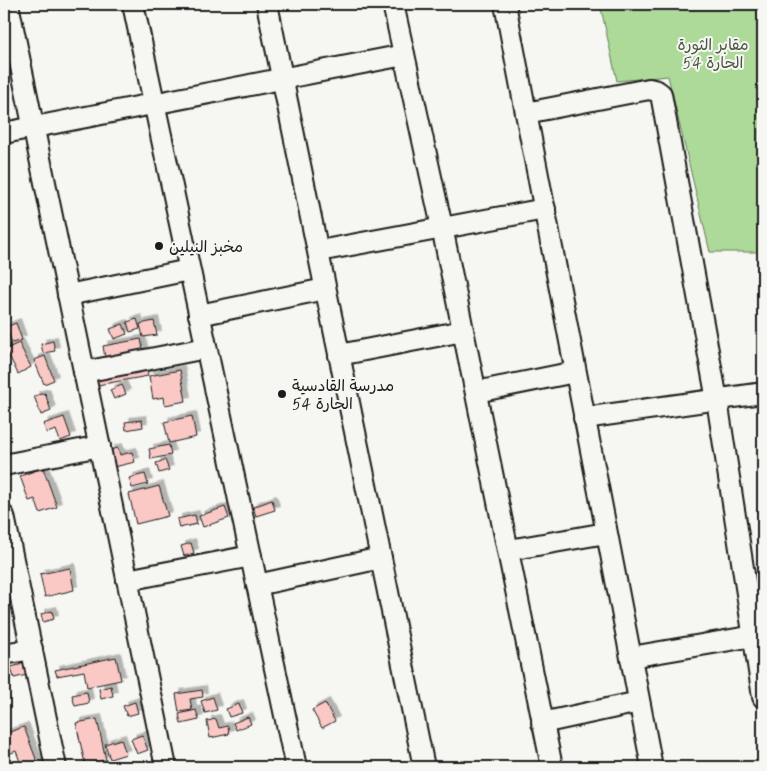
<svg xmlns="http://www.w3.org/2000/svg" width="767" height="771" font-family="Mynerve,'Playpen Sans Arabic',sans-serif">
<style>
.green{fill:#adda99;stroke:#647b5a}
.building{fill:#fac9c5;stroke:#1c1c1c;filter:url(#shadow)}
.lines{fill:none;stroke-linecap:round;stroke-linejoin:round}
.minor-casing{stroke:#1c1c1c;stroke-width:24}
.minor{stroke:#f6f6f2;stroke-width:20}
.poi-dot{fill:#1c1c1c;stroke:#f6f6f2;stroke-width:2}
.labels{text-anchor:middle;stroke-width:4;stroke-linejoin:round;paint-order:stroke}
.park-label{font-size:16px;fill:#485542;stroke:#f6f6f2}
.poi-label{font-size:16px;fill:#1c1c1c;stroke:#f6f6f2;text-anchor:start}
</style>
<defs>
<filter id="shadow"><feDropShadow dx="4.5" dy="-4.5" stdDeviation="0" flood-color="#0004"/></filter>
</defs>
<rect width="100%" height="100%" fill="#f6f6f2"/>
<filter id="ink" filterUnits="userSpaceOnUse"><feTurbulence type="fractalNoise" baseFrequency=".02" numOctaves="2"/><feDisplacementMap in="SourceGraphic" scale="10" xChannelSelector="R" yChannelSelector="G"/><feConvolveMatrix kernelMatrix="1 2 1 2 8 2 1 2 1" color-interpolation-filters="sRGB"/></filter>
<g filter="url(#ink)">
<polygon class="green" points="600,4 763,4 763,252 710,252 668,76 617,81"/>
<g class="building">
<polygon points="137,319 140,329 130,332 127,322"/>
<polygon points="154,321 157,335 143,337 140,324"/>
<polygon points="16,323 22,340 12,343 6,327"/>
<polygon points="123,324 127,334 114,339 110,329"/>
<polygon points="141,339 148,376 92,386 106,364 103,346"/>
<polygon points="53,341 55,351 43,353 41,344"/>
<polygon points="19,343 31,367 18,374 6,349"/>
<polygon points="45,356 54,380 44,384 34,360"/>
<polygon points="180,370 186,401 165,405 164,397 153,399 149,376"/>
<polygon points="122,385 126,394 114,399 110,390"/>
<polygon points="45,393 51,411 41,415 34,396"/>
<polygon points="192,416 196,437 169,443 164,422"/>
<polygon points="64,417 71,437 60,441 56,430 47,433 43,424"/>
<polygon points="142,420 143,427 126,430 125,422"/>
<polygon points="169,445 171,455 151,459 149,449"/>
<polygon points="118,448 120,455 132,452 135,462 114,467 110,450"/>
<polygon points="165,460 169,470 159,473 156,463"/>
<polygon points="43,468 57,507 40,513 35,499 29,501 20,476"/>
<polygon points="145,474 148,484 132,488 129,478"/>
<polygon points="159,486 168,516 136,524 129,494"/>
<polygon points="272,500 275,510 256,516 253,507"/>
<polygon points="225,507 229,518 203,527 199,516"/>
<polygon points="195,515 197,524 179,528 177,519"/>
<polygon points="191,543 194,553 184,556 181,546"/>
<polygon points="70,568 74,590 45,597 40,574"/>
<polygon points="52,611 54,619 43,622 41,614"/>
<polygon points="116,657 121,680 87,687 84,671 57,676 55,670"/>
<polygon points="23,664 27,675 14,678 11,667"/>
<polygon points="111,686 113,696 101,699 99,689"/>
<polygon points="202,690 203,697 190,699 192,710 179,712 176,694"/>
<polygon points="87,692 89,703 75,706 72,695"/>
<polygon points="213,697 217,710 205,713 201,701"/>
<polygon points="135,702 138,713 127,716 123,706"/>
<polygon points="325,703 335,721 322,728 312,710"/>
<polygon points="239,704 242,713 229,717 226,709"/>
<polygon points="196,710 199,720 181,724 179,714"/>
<polygon points="248,717 251,724 236,730 233,723"/>
<polygon points="97,719 106,760 85,764 76,723"/>
<polygon points="216,719 219,728 228,726 229,734 210,738 207,721"/>
<polygon points="24,727 39,767 22,767 16,751 6,755 4,750 4,734"/>
<polygon points="142,735 148,750 137,754 131,739"/>
<polygon points="121,739 126,754 110,759 105,744"/>
</g>
<g class="lines">
<defs>
<g id="minor">
<polyline points="8,4 166,767"/>
<polyline points="133,4 296,767"/>
<polyline points="267,4 424,767"/>
<polyline points="393,4 442,227 552,767"/>
<polyline points="505,4 652,767"/>
<polyline points="526,113 649,89 657,91 661,94 717,400 763,697"/>
<polyline points="4,133 404,55"/>
<polyline points="319,251 545,209"/>
<polyline points="68,295 189,270"/>
<polyline points="199,315 325,289"/>
<polyline points="339,355 463,331"/>
<polyline points="84,372 206,348"/>
<polyline points="476,392 575,372"/>
<polyline points="584,418 763,393"/>
<polyline points="4,465 100,446"/>
<polyline points="4,516 56,767"/>
<polyline points="509,550 606,533"/>
<polyline points="127,580 251,556"/>
<polyline points="257,585 381,558"/>
<polyline points="4,654 32,649"/>
<polyline points="631,657 754,636"/>
<polyline points="542,723 639,702"/>
</g>
</defs>
<use href="#minor" class="minor-casing"/>
<use href="#minor" class="minor"/>
</g>
</g>
<g class="poi-dot">
<circle cx="159" cy="246" r="5"/>
<circle cx="282" cy="394" r="5"/>
</g>
<g class="labels">
<g class="park-label">
<text x="713" y="50">مقابر الثورة<tspan x="713" dy="18">الحارة 54</tspan></text>
</g>
<g class="poi-label">
<text x="169" y="252">مخبز النيلين</text>
<text x="292" y="391">مدرسة القادسية<tspan x="292" dy="18">الحارة 54</tspan></text>
</g>
</g>
<rect width="767" height="771" fill="none" stroke="#f6f6f2" stroke-width="20"/>
<rect x="10" y="10" width="747" height="751" fill="none" stroke="#1c1c1c" stroke-width="2" filter="url(#ink)"/>
</svg>
